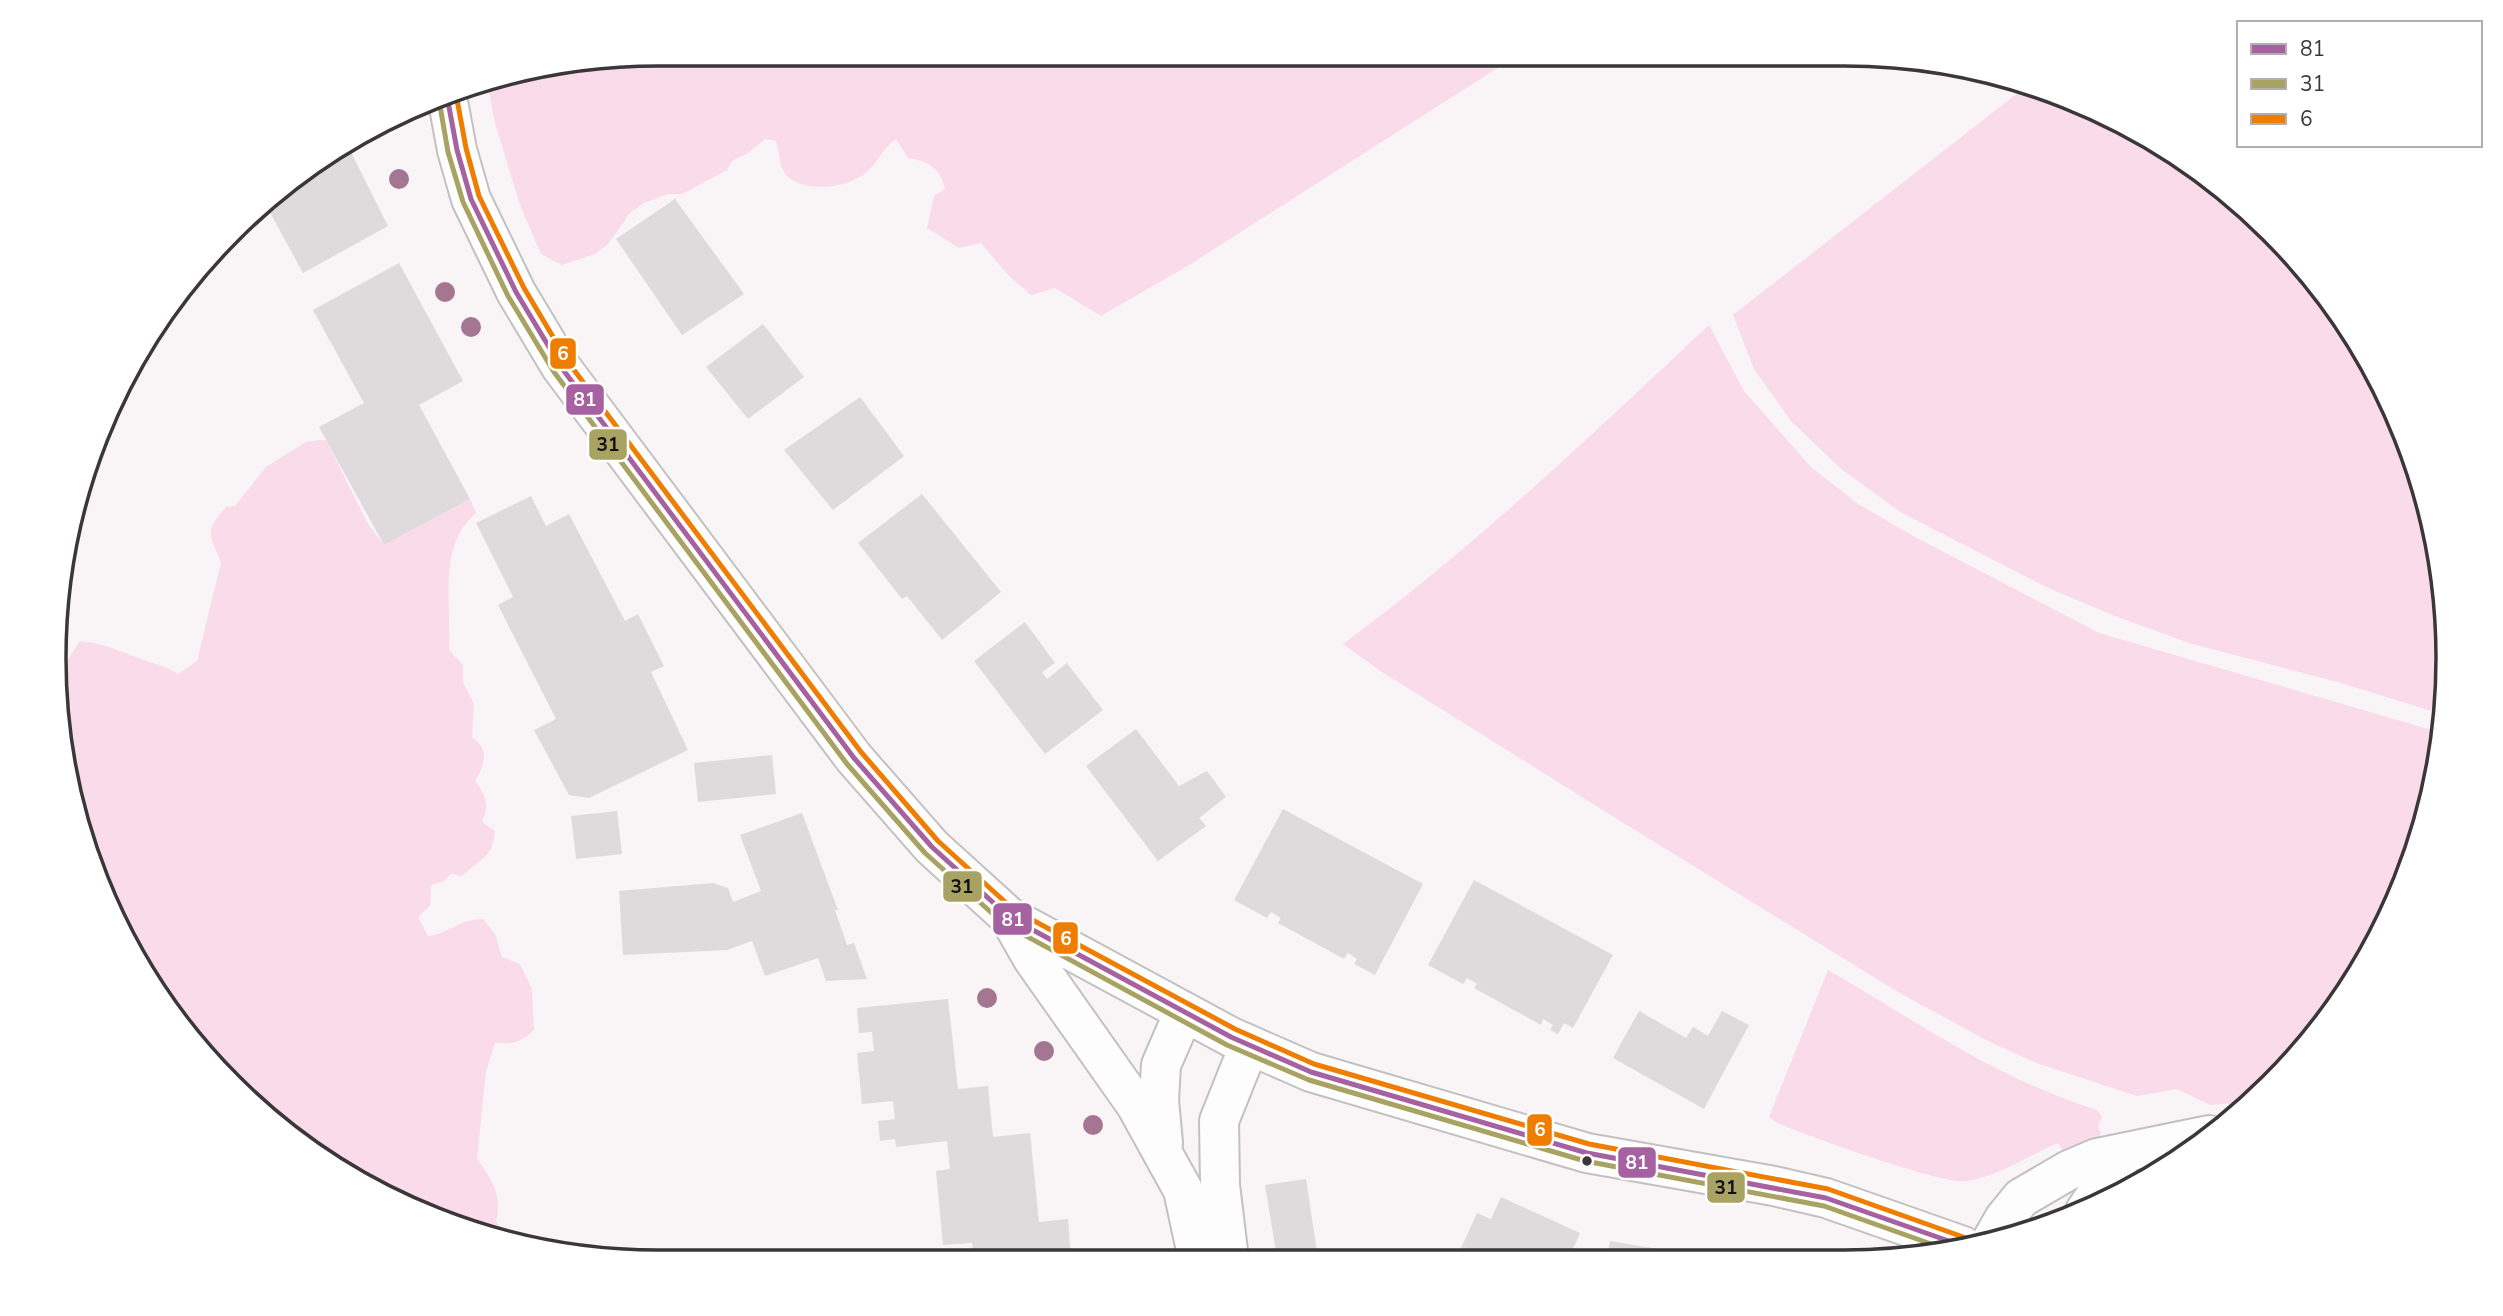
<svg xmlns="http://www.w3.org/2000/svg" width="2503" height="1316" font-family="'Nunito Sans',sans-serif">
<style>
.green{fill:#fadbe9}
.building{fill:#dfdbdd}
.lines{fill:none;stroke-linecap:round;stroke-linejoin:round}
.minor-casing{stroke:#c3c0c1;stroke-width:42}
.secondary-casing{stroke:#c3c0c1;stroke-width:42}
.minor{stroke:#fefdfe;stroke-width:38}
.secondary{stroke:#fefdfe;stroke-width:38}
.bus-1-casing{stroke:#fff;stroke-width:10}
.bus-2-casing{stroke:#fff;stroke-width:10}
.bus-3-casing{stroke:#fff;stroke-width:10}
.bus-1{stroke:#a661a1;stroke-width:5}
.bus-2{stroke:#a8a362;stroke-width:5}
.bus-3{stroke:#ee7d00;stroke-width:5}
.tree{fill:#a57692}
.bus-dot{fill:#3b3739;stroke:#fff;stroke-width:2.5}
.rim{fill:none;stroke:#3b3739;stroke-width:3.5}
.line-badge{stroke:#fff;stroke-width:2.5}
.badge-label{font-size:19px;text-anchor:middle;font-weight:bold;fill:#fff}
.pale-badge-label{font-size:19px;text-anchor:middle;font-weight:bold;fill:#111}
</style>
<rect width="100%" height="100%" fill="#f9f4f6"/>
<g class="green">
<path d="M658,54L1518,55L1189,265L1101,316L1055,288L1031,295L1007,274L981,243L959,248L927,228L934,196L945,189C940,168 929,161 908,158L896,139C883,148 879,160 868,171C850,188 806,194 787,176C779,168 780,152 776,141L765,139L747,154L733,160L727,170L682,194H668L644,203L630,213L608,244L595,254L562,265L541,254L520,205L495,123L487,82Z"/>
<polygon points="2028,85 2112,117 2213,179 2299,260 2368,356 2417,464 2444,580 2447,698 2445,715 2341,683 2189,643 2115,616 2046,587 1902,513 1841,469 1791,421 1754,369 1733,315"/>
<path d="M1709,325L1744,391L1811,467L1858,504L1915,537L2099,633L2442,733L2428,815L2386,925L2299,1056L2247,1102L2210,1105L2177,1089L2137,1096L2036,1063L1986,1040L1898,992L1601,809L1382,672L1343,644C1476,546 1589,437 1709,325Z"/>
<path d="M320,440H326L368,524L384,545L470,499L476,513C437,546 452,604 449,650L463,665V682L474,704L472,737C490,750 485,764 475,781C486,795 490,806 482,822L495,831C492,859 481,858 462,876L451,874L444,881L431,885L430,906L418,917L428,936C449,934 456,920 483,919L495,934L502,957L520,964L532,989L534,1030C520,1043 513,1044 495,1043L486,1071L477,1159C491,1177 503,1197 496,1220L506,1242L391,1199L291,1137L204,1056L100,889L56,698L69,658L80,641C103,643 117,650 138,658C152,664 165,665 178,674L197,661L221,563C211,534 202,534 226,507L235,506L266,467L306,442Z"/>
<path d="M1828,970C1916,1021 1999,1080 2097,1110L2102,1117L2098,1127L2101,1133L2099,1137L2064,1153L2058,1143C2030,1155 1999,1176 1968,1181C1941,1185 1810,1136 1777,1123L1769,1117Z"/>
</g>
<g class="building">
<polygon points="349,148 388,226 303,273 266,205 290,179"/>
<polygon points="675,199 744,294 682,335 616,239"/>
<polygon points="399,263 463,381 419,405 470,499 384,545 319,427 364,403 313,310"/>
<polygon points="763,324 804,377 748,419 706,367"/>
<polygon points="860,397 904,456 833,510 784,450"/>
<polygon points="922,494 1001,592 942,640 907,596 902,599 858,543"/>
<polygon points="531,496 546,526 569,514 625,621 638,614 664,666 651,672 688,750 589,798 569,795 534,730 556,719 498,605 513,597 476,523"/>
<polygon points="1025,622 1055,663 1042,672 1047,679 1067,663 1103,710 1045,754 974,661"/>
<polygon points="1136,729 1179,786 1207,771 1226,797 1199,818 1206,826 1158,861 1086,766"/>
<polygon points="772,755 776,794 698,802 694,763"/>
<polygon points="1283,809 1423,884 1375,975 1354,964 1357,959 1348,953 1344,959 1278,923 1281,918 1271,912 1267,918 1234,900"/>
<polygon points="617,811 622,854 576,859 571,816"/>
<polygon points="802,813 838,910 835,910 847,945 854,943 867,979 826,981 818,958 765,976 752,941 727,950 623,955 619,891 713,883 728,888 733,902 761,891 740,835"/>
<polygon points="1474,880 1613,955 1573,1028 1564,1023 1558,1034 1550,1030 1553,1025 1543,1019 1541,1025 1474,988 1477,984 1467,978 1463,984 1428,965"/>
<polygon points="948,999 958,1089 988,1086 993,1137 1030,1133 1039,1222 1068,1219 1071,1259 974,1259 972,1243 943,1245 936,1171 950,1169 947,1141 896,1147 895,1139 880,1141 878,1121 895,1119 893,1101 862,1104 857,1053 874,1051 872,1032 859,1033 857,1008"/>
<polygon points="1639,1011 1686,1038 1693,1027 1708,1036 1722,1011 1749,1025 1704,1109 1613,1058"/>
<polygon points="1306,1179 1318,1258 1277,1258 1265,1185"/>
<polygon points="1501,1197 1580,1233 1569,1258 1477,1258 1461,1248 1477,1213 1491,1219"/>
<polygon points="1610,1241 1700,1256 1700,1257 1607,1257"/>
</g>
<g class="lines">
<defs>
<g id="minor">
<polyline points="2085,1211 2124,1154"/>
<polyline points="1993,1238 2004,1219 2021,1198 2069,1170 2097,1158 2209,1135"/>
</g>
<g id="secondary">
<polyline points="447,96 457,150 471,199 516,292 561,367 854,758 932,847 1009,917 1231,1037 1311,1072 1587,1153 1774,1186 1826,1198 1963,1246"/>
<polyline points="1009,917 1033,959 1136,1105 1183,1190 1198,1259"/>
<polyline points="1163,1143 1159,1100 1161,1065 1184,1012"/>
<polyline points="1229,1259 1220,1185 1219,1121 1249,1046"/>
</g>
</defs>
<use href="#minor" class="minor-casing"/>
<use href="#secondary" class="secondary-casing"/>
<use href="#minor" class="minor"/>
<use href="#secondary" class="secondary"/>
<defs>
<polyline id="bus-1" points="447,96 457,150 471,199 516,292 561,367 854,758 932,847 1009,917 1231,1037 1311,1072 1587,1153 1826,1198 1963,1246"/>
<polyline id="bus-2" points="439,100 448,152 463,202 508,296 554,372 847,764 925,853 1004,924 1227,1045 1309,1080 1585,1161 1824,1206 1948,1250"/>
<polyline id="bus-3" points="456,94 466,148 479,196 524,288 568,362 861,752 938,841 1014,910 1235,1029 1314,1064 1589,1144 1828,1189 1966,1238"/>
</defs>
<use href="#bus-1" class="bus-1-casing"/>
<use href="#bus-2" class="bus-2-casing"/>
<use href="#bus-3" class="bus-3-casing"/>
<use href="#bus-1" class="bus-1"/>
<use href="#bus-2" class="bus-2"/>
<use href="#bus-3" class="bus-3"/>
</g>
<g class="tree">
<circle cx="399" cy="179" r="10"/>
<circle cx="445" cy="292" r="10"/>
<circle cx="471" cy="327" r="10"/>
<circle cx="987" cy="998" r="10"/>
<circle cx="1044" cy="1051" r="10"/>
<circle cx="1093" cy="1125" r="10"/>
</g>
<circle class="bus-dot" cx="1587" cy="1161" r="6"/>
<path d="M0 0H2503V1316H0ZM658 66H1844A592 592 0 0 1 2436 658V658A592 592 0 0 1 1844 1250H658A592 592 0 0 1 66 658V658A592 592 0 0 1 658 66Z" fill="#fff" fill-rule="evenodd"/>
<path class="rim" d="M658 66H1844A592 592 0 0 1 2436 658V658A592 592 0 0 1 1844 1250H658A592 592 0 0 1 66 658V658A592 592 0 0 1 658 66Z"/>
<g class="line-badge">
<rect x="549" y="337" width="28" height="33" rx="7" fill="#ee7d00"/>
<rect x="565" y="383" width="40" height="33" rx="7" fill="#a661a1"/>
<rect x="588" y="428" width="40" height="33" rx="7" fill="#a8a362"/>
<rect x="942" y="870" width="41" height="33" rx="7" fill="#a8a362"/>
<rect x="992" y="902" width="41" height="34" rx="7" fill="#a661a1"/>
<rect x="1052" y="921" width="27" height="34" rx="7" fill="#ee7d00"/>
<rect x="1526" y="1113" width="27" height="34" rx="7" fill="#ee7d00"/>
<rect x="1617" y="1146" width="40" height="33" rx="7" fill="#a661a1"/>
<rect x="1706" y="1171" width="40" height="33" rx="7" fill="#a8a362"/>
</g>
<g class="badge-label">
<text x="563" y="360">6</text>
<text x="585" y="406">81</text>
<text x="1013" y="926">81</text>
<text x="1066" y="945">6</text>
<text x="1540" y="1136">6</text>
<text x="1637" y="1169">81</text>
</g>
<g class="pale-badge-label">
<text x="608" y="451">31</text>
<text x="962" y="893">31</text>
<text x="1726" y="1194">31</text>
</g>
<rect x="2237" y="21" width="245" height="126" fill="#ffffff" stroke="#b1afb0" stroke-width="2"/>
<rect x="2251" y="44" width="35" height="10" fill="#a661a1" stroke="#b1afb0" stroke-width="2"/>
<text x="2300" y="56" font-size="21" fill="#3b3739">81</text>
<rect x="2251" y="79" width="35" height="10" fill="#a8a362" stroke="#b1afb0" stroke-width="2"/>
<text x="2300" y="91" font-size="21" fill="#3b3739">31</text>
<rect x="2251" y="114" width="35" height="10" fill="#ee7d00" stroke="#b1afb0" stroke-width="2"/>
<text x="2300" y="126" font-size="21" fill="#3b3739">6</text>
</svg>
